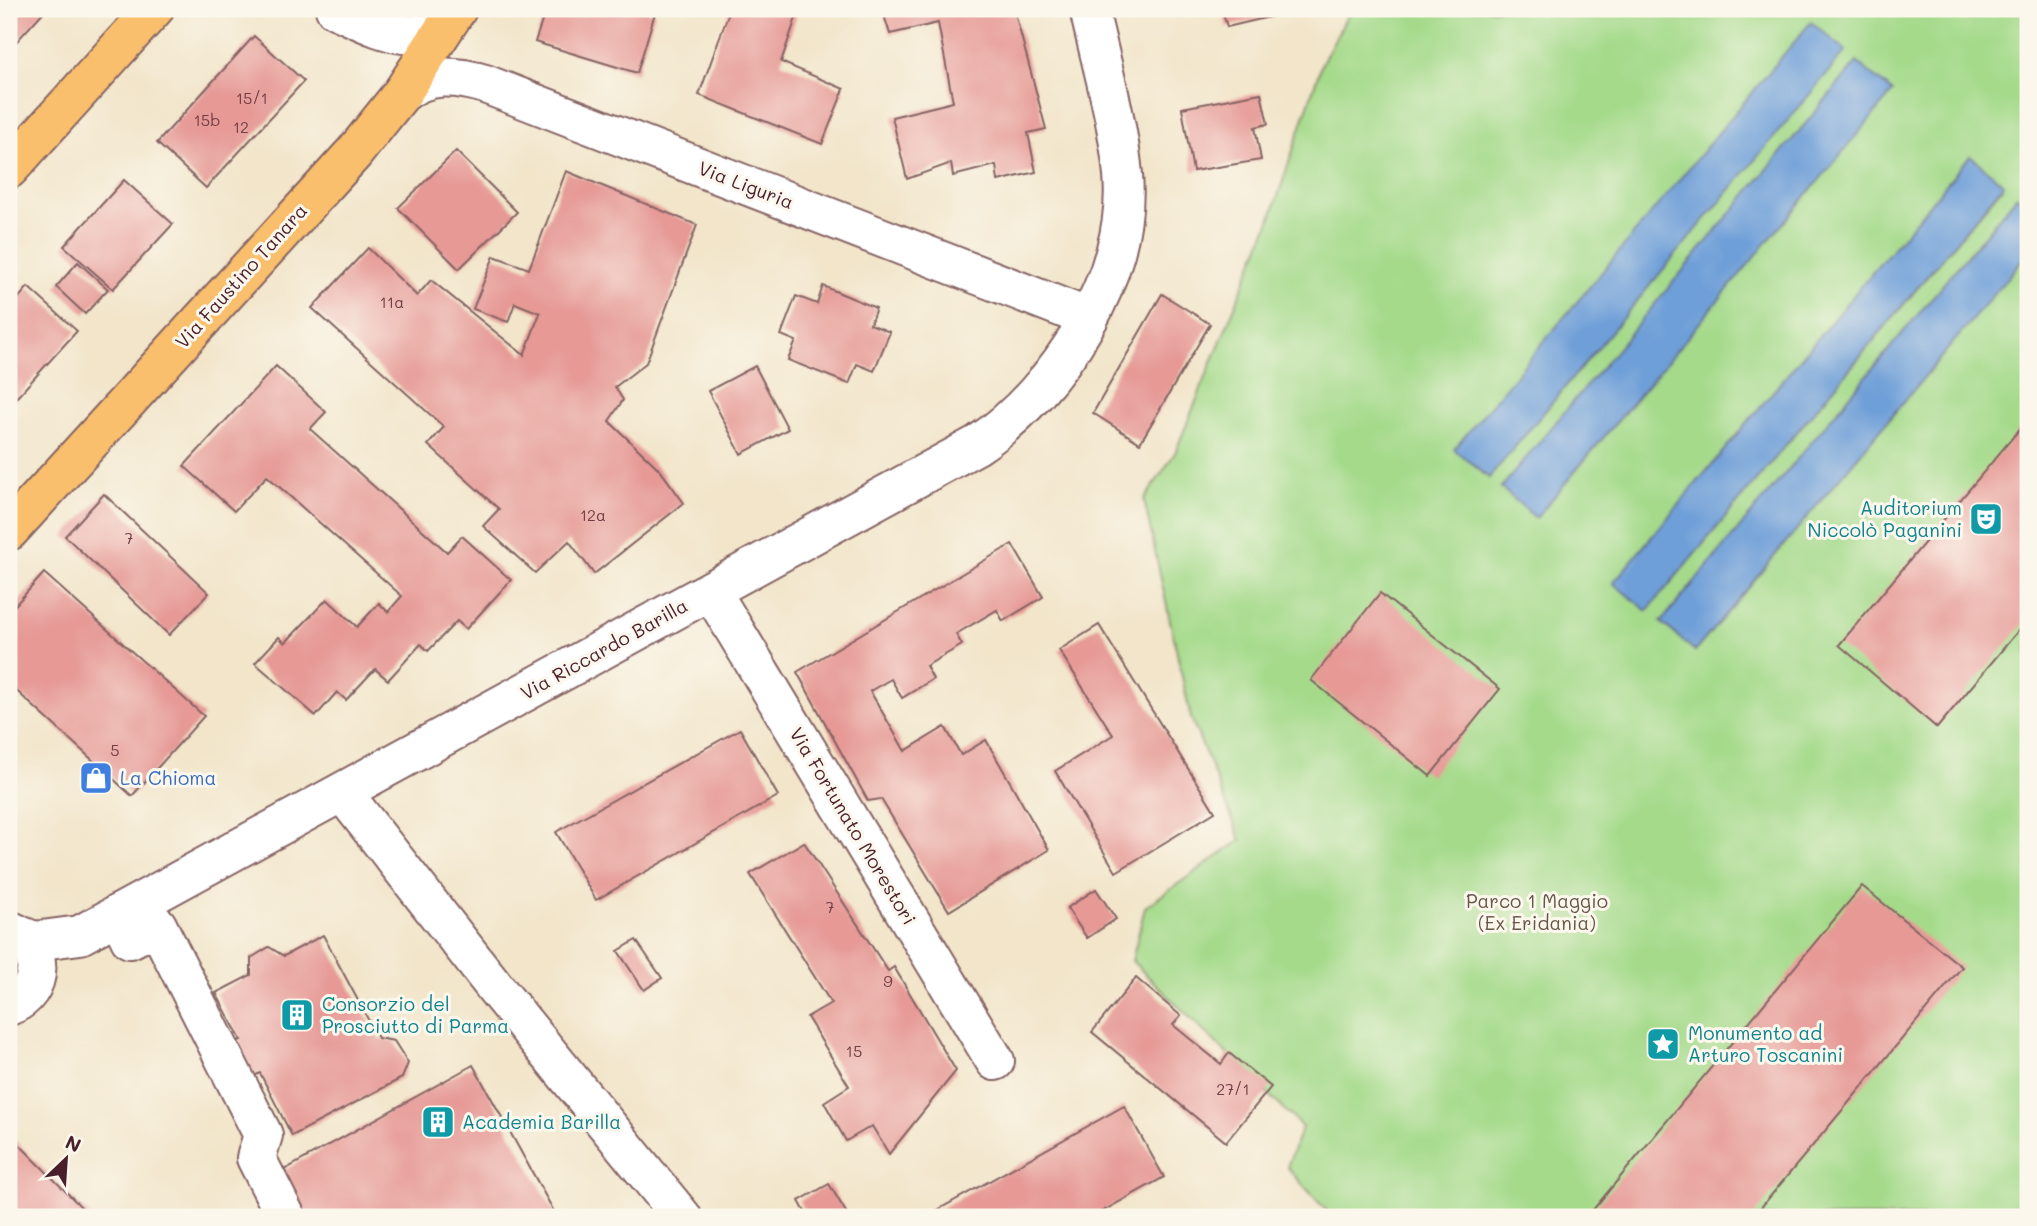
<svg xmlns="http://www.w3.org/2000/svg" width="2037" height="1226" font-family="Mali,sans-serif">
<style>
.green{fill:#a5da8b;stroke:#787c5b;stroke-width:2;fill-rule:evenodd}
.water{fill:#6e9fd8;stroke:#5c5f82;stroke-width:2}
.building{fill:#e69995}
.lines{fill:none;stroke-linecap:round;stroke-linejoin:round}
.minor-casing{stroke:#856463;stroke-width:42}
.major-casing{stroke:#856463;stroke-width:42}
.minor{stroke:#fff;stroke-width:38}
.major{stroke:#f9bf6d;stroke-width:38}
.labels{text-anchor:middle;stroke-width:6;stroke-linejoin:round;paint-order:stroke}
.number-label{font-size:16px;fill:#713e46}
.street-label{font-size:19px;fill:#4a1f2b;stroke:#fbf7ec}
.culture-label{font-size:19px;fill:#0d838f;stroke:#fbf7ec;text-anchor:start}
.shop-label{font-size:19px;fill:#366cbe;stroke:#fbf7ec;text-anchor:start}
.park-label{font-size:19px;fill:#655748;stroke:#fbf7ec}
</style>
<rect width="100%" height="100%" fill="#fbf7ec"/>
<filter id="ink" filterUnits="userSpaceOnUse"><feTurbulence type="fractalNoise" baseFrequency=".0143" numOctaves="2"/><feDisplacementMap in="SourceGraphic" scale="14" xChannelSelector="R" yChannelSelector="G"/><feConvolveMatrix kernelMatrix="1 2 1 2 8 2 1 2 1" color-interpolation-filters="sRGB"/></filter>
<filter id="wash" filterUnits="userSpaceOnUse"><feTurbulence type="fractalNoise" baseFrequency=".00686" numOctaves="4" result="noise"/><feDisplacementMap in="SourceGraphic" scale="28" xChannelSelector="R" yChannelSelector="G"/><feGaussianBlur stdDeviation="1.57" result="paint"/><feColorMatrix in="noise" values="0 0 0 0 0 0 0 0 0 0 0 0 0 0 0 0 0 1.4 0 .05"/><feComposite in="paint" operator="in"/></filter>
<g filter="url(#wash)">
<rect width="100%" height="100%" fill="#f2e5ca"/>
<path class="green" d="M1351,9H2028V205L2017,196L1661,622L1695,651L2028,253V1217H1332L1287,1167L1302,1127L1132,961L1145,907L1241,840L1191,718L1144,500L1175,453L1269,223L1322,63ZM1845,51L1489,477L1455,449ZM1892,92L1537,517L1501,488V487ZM1970,156L2004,185L1647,611L1614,582Z"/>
<g class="water">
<polygon points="1811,22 1846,51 1489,478 1454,449"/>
<polygon points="1857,62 1893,92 1536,518 1501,488"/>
<polygon points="1970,156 2004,184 1647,611 1613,583"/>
<polygon points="2017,196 2028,205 2028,253 1695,651 1661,622"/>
</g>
<g id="blocks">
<g class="building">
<polygon points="9,9 46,9 9,50"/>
<polygon points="546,9 641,9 655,13 637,73 535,42"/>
<polygon points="730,9 792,9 798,12 781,62 844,89 822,144 699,95"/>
<polygon points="882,9 1014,9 1046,129 1028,133 1036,172 998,181 996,165 953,176 951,163 907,179 892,117 953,102 938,23 890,34"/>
<polygon points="1222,9 1299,9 1299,10 1227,27"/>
<polygon points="254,36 304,81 206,188 157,143"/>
<polygon points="1261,93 1268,124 1255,127 1261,160 1193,171 1182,108"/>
<polygon points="456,151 517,212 459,269 398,208"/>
<polygon points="566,171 697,225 646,363 615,387 623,400 609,421 660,470 684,503 594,574 569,541 535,573 483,526 499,509 428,445 444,427 312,308 368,248 417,296 431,280 524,355 540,313 515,303 508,322 473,309 494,256 529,269"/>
<polygon points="124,180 173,224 113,289 64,246"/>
<polygon points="78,262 108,289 85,314 56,287"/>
<polygon points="823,286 876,308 870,324 890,332 874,371 857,364 849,384 788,360 796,341 781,335 796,296 817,304"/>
<polygon points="28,287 77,331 9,406 9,309"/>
<polygon points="1162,294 1210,324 1140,443 1093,413"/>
<polygon points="276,366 326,412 310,429 447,552 462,536 511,580 466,629 457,621 428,651 421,644 388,680 375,669 346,700 337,692 316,716 255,663 279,637 285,643 327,599 357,627 379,603 388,612 402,596 267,476 234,511 184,466"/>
<polygon points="755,366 788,429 741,454 708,391"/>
<polygon points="2028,419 2028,619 1937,728 1839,645"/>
<polygon points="104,494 209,593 169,635 65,536"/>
<polygon points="1012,544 1043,597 1003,621 997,610 956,634 962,645 926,666 933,679 902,698 891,679 870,691 905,751 945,727 961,755 986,740 1049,850 949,911 881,799 868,801 797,672"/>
<polygon points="44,573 204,716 132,796 9,684 9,612"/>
<polygon points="1380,593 1500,689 1430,776 1311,680"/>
<polygon points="1099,625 1215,812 1116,872 1055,771 1113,735 1059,650"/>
<polygon points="740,729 778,796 596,900 556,832"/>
<polygon points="804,842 888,971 894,967 956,1071 889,1154 872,1126 846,1141 824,1102 849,1086 807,1017 831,1003 750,874"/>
<polygon points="1862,886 1962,967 1753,1217 1587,1217"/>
<polygon points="1096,889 1116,919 1087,938 1067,908"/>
<polygon points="323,935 378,1038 394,1041 408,1063 402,1078 292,1136 260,1073 248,1079 230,1045 241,1040 216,993 251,975 251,958 269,947 284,956"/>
<polygon points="636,940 662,978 644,990 618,951"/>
<polygon points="1136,978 1181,1016 1173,1025 1221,1064 1229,1053 1271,1087 1226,1142 1092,1032"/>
<polygon points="473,1065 557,1217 292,1217 270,1178"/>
<polygon points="1124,1106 1164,1177 1092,1217 925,1217"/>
<polygon points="9,1134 91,1217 9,1217"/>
<polygon points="829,1184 849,1217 808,1217 799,1201"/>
</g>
</g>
</g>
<g filter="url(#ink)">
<use href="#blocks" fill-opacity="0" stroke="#856463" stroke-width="2"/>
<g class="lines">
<defs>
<g id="minor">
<path d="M335,9C377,27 423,56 457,9"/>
<path d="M402,93C428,73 455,75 485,84L1089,318"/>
<polyline points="711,591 995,1061"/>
<polyline points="343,793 501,995 682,1217"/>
<polyline points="118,914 130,939 157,925 263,1135 256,1158 286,1217"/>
<path d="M9,930C46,944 45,993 9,1006"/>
<path d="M19,935L34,941L80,935L977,445C1058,391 1132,275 1123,175C1118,120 1101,63 1089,9"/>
</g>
<g id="major">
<polyline points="9,169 154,9"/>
<polyline points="9,531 354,153 402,93 457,9"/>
</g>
</defs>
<use href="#minor" class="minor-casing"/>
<use href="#major" class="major-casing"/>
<use href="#minor" class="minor"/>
<use href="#major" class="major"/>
</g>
</g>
<defs>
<symbol id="theatre-square" viewBox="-11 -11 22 22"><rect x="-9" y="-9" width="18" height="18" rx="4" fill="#0f9aa8" stroke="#fbf7ec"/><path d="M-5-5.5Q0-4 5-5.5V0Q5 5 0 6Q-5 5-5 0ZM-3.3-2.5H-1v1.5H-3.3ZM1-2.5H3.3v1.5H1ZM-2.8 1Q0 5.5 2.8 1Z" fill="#fff"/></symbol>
<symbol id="shop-square" viewBox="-11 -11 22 22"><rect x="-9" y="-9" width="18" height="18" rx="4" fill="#3f7fe0" stroke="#fbf7ec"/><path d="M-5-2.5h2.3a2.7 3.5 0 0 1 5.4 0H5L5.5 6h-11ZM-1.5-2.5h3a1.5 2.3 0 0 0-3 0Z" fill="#fff"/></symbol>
<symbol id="building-square" viewBox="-11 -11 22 22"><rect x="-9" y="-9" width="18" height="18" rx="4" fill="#0f9aa8" stroke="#fbf7ec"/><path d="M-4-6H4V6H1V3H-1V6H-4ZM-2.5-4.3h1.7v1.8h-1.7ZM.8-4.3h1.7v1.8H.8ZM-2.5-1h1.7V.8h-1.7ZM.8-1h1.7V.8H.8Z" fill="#fff"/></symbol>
<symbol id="sight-square" viewBox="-11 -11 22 22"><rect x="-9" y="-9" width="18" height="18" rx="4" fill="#0f9aa8" stroke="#fbf7ec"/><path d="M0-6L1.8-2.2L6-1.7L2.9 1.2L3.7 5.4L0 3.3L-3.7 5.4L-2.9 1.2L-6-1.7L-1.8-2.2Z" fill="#fff"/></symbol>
</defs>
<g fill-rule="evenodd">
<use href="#theatre-square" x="1967" y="500" width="38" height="38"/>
<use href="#shop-square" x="77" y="759" width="38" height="38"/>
<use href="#building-square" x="278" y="996" width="38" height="38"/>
<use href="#sight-square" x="1644" y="1025" width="38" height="38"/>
<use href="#building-square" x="419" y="1103" width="38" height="38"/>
</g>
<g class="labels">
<g class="number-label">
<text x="252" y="104">15/1</text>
<text x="207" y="126">15b</text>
<text x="241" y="133">12</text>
<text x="392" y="308">11a</text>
<text x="593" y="521">12a</text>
<text x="129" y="544">7</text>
<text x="115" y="756">5</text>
<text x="830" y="913">7</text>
<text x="888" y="987">9</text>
<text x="854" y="1057">15</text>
<text x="1233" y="1095">27/1</text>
</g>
<g class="street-label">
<text transform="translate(746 185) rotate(21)" y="7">Via Liguria</text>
<text transform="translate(241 276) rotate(-48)" y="7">Via Faustino Tanara</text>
<text transform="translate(604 649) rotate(-29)" y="7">Via Riccardo Barilla</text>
<text transform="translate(853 826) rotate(59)" y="7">Via Fortunato Morestori</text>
</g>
<g class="culture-label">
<text x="1962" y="515" text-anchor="end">Auditorium<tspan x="1962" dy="22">Niccolò Paganini</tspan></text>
<text x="322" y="1011">Consorzio del<tspan x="322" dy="22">Prosciutto di Parma</tspan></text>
<text x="1688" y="1040">Monumento ad<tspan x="1688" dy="22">Arturo Toscanini</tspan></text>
<text x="462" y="1129">Academia Barilla</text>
</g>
<g class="shop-label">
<text x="120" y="785">La Chioma</text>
</g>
<g class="park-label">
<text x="1537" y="908">Parco 1 Maggio<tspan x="1537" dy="22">(Ex Eridania)</tspan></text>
</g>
</g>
<rect width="2037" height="1226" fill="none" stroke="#fbf7ec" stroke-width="35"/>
<g transform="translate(66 1159) rotate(25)" stroke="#fbf7ec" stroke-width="5" paint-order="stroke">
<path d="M0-5L12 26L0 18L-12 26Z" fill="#4a1f2b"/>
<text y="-10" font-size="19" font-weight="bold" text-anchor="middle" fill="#4a1f2b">N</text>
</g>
</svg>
